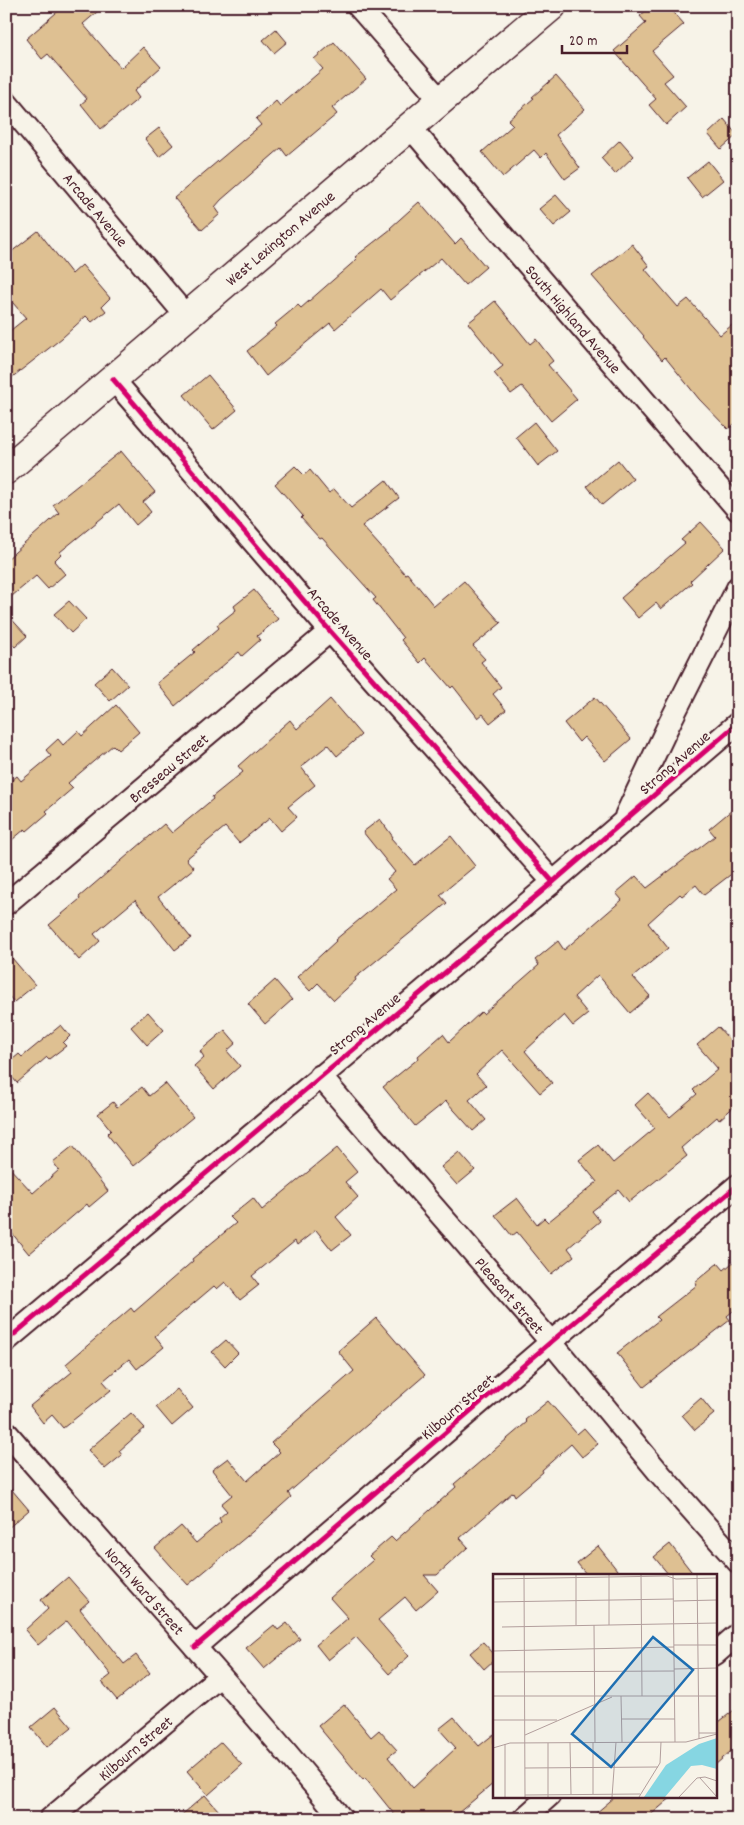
<svg xmlns="http://www.w3.org/2000/svg" width="744" height="1825" font-family="Dekko,sans-serif">
<style>
.building{fill:#dec092;stroke:#4a1f2b}
.lines{fill:none;stroke-linecap:round;stroke-linejoin:round}
.minor-casing{stroke:#4a1f2b;stroke-width:25}
.primary-casing{stroke:#4a1f2b;stroke-width:31}
.minor{stroke:#f7f3e8;stroke-width:21}
.primary{stroke:#f7f3e8;stroke-width:28}
.cycleway-casing{stroke:#f7f3e8;stroke-width:8}
.cycleway{stroke:#d6006c;stroke-width:5}
.labels{text-anchor:middle;stroke-width:5;stroke-linejoin:round;paint-order:stroke}
.street-label{font-size:16px;fill:#4a1f2b;stroke:#f7f3e8}
.inset-road{fill:none;stroke:#b29e9c;stroke-width:1}
.view{fill:#1f6fb2;fill-opacity:0.15;stroke:#1f6fb2;stroke-width:2.5}
.inset-edge{fill:none;stroke:#4a1f2b;stroke-width:2.5}
</style>
<rect width="100%" height="100%" fill="#f7f3e8"/>
<filter id="ink" filterUnits="userSpaceOnUse"><feTurbulence type="fractalNoise" baseFrequency=".02" numOctaves="2"/><feDisplacementMap in="SourceGraphic" scale="10" xChannelSelector="R" yChannelSelector="G"/><feConvolveMatrix kernelMatrix="1 2 1 2 8 2 1 2 1" color-interpolation-filters="sRGB"/></filter>
<g filter="url(#ink)">
<g class="building">
<polygon points="64,6 104,6 83,24 121,68 143,47 161,67 134,91 139,98 101,129 81,104 87,99 48,54 42,59 26,39"/>
<polygon points="651,6 668,6 684,24 652,51 673,75 664,82 686,107 666,125 649,105 656,99 614,51 646,23 640,16"/>
<polygon points="276,29 287,42 274,53 263,40"/>
<polygon points="334,42 366,79 332,108 337,114 287,156 281,148 221,200 215,207 220,214 202,230 174,198 261,125 256,119 276,101 280,106 323,69 314,59"/>
<polygon points="556,76 585,109 556,135 580,168 565,179 546,153 541,158 534,150 503,177 482,152 513,125 508,120 534,98 532,97"/>
<polygon points="724,119 737,135 721,149 708,134"/>
<polygon points="159,128 173,145 159,157 145,139"/>
<polygon points="620,140 634,156 615,174 601,158"/>
<polygon points="708,161 723,180 702,197 687,178"/>
<polygon points="556,195 571,212 554,226 539,209"/>
<polygon points="419,202 455,244 461,238 486,267 465,285 441,258 390,300 381,289 335,329 330,323 266,376 247,351 277,326 275,324 298,305 301,308 357,259 355,257 391,229 390,228"/>
<polygon points="38,231 72,274 82,265 110,298 102,306 106,311 92,322 86,316 62,338 6,382 6,334 26,318 6,295 6,256"/>
<polygon points="632,244 649,266 645,269 678,307 688,299 720,335 738,320 738,421 728,429 699,399 665,357 662,360 643,337 644,336 592,276"/>
<polygon points="495,301 530,344 536,339 553,361 548,365 577,399 551,421 522,386 511,394 494,373 503,366 468,323"/>
<polygon points="208,375 237,410 213,430 184,395"/>
<polygon points="534,422 557,451 538,466 516,437"/>
<polygon points="121,451 155,492 143,502 151,512 136,525 119,504 60,552 61,554 54,561 65,574 48,589 36,576 6,601 6,560 59,513 53,505"/>
<polygon points="618,460 633,479 602,505 587,486"/>
<polygon points="295,466 304,475 310,470 329,493 334,489 351,508 386,480 399,498 362,526 405,574 407,573 434,606 464,581 501,623 473,646 485,659 481,662 501,687 493,694 506,710 490,723 483,714 478,718 453,686 451,688 425,658 420,663 401,640 403,638 373,600 376,598 322,538 320,539 301,518 303,516 275,484"/>
<polygon points="701,522 725,548 690,581 692,583 661,609 656,603 638,618 621,598 685,543 681,540"/>
<polygon points="254,590 278,619 257,636 260,640 242,656 239,652 175,706 157,683 195,652 193,650 219,628 217,625 236,610 234,606"/>
<polygon points="69,601 86,619 71,633 54,614"/>
<polygon points="6,613 27,636 15,647 6,638"/>
<polygon points="112,667 128,685 110,701 94,683"/>
<polygon points="595,697 631,739 605,761 584,737 579,742 564,723"/>
<polygon points="330,699 361,735 337,756 328,745 301,767 315,785 288,807 297,817 281,831 270,818 239,843 225,827 186,859 194,868 158,897 191,938 175,950 135,900 94,934 100,941 79,960 49,925 80,899 79,897 164,824 172,833 213,799 212,797 243,772 238,766 290,720 297,729"/>
<polygon points="116,705 139,732 118,750 113,745 68,783 73,788 46,811 48,813 27,831 25,829 6,845 6,785 17,776 21,781 51,756 46,750 58,739 63,745 78,731 82,736"/>
<polygon points="738,805 738,869 704,895 696,885 682,896 680,894 648,923 668,948 633,977 650,996 630,1013 598,975 574,997 588,1014 573,1026 564,1015 525,1051 552,1083 540,1093 502,1050 476,1074 486,1085 469,1100 486,1120 473,1131 446,1101 415,1126 383,1087 419,1058 418,1056 443,1034 449,1042 481,1012 483,1014 539,965 535,960 558,941 564,950 622,900 616,893 636,876 647,888 715,836 709,829"/>
<polygon points="380,819 393,837 391,838 415,865 451,836 475,866 440,895 447,903 355,978 356,980 334,1000 318,983 310,991 297,977 336,941 335,940 396,889 387,879 395,872 363,832"/>
<polygon points="6,951 35,985 14,1002 6,993"/>
<polygon points="275,980 292,1000 265,1024 248,1004"/>
<polygon points="148,1012 164,1030 147,1045 131,1027"/>
<polygon points="61,1025 70,1036 63,1043 66,1046 49,1059 47,1057 17,1083 6,1070 6,1065 19,1054 22,1057"/>
<polygon points="718,1027 738,1049 738,1103 719,1120 717,1117 681,1148 687,1156 629,1202 619,1190 592,1211 600,1221 568,1248 574,1256 551,1274 517,1232 512,1236 495,1215 517,1198 537,1224 544,1218 548,1222 597,1182 579,1160 598,1145 613,1163 655,1128 635,1105 648,1093 670,1117 697,1094 693,1090 718,1069 697,1045"/>
<polygon points="225,1030 236,1043 227,1051 240,1066 214,1089 194,1066 204,1057 200,1051"/>
<polygon points="165,1083 193,1117 133,1166 107,1134 111,1130 98,1114 113,1102 117,1107 142,1087 149,1096"/>
<polygon points="73,1146 108,1191 89,1207 87,1204 29,1254 6,1226 6,1164 33,1193 59,1170 53,1162"/>
<polygon points="337,1148 357,1172 345,1182 358,1197 336,1217 351,1235 332,1250 316,1230 297,1245 295,1241 252,1276 259,1285 240,1300 225,1282 217,1289 214,1286 155,1336 164,1347 137,1369 129,1359 103,1381 111,1390 63,1428 52,1415 43,1423 30,1406 72,1372 66,1364 131,1308 134,1312 193,1261 192,1259 236,1223 230,1217 253,1198 262,1210"/>
<polygon points="459,1152 475,1170 457,1185 441,1167"/>
<polygon points="738,1258 738,1307 727,1316 730,1320 644,1387 617,1353 659,1320 656,1317 697,1285 695,1282 718,1263 724,1270"/>
<polygon points="376,1318 425,1375 288,1493 291,1497 252,1532 188,1585 155,1548 181,1526 196,1543 221,1522 219,1518 227,1511 221,1504 232,1495 212,1470 228,1458 247,1481 280,1452 271,1443 354,1371 338,1351"/>
<polygon points="226,1340 238,1353 225,1366 212,1352"/>
<polygon points="177,1389 193,1408 172,1426 156,1407"/>
<polygon points="701,1398 714,1414 695,1430 682,1415"/>
<polygon points="548,1401 577,1434 584,1428 598,1444 582,1457 571,1444 542,1470 543,1472 515,1496 513,1492 460,1538 468,1547 437,1575 424,1575 438,1591 416,1610 405,1597 378,1620 409,1656 389,1674 356,1637 328,1660 316,1645 348,1618 330,1598 373,1560 369,1556 391,1537 395,1541 456,1487 454,1484 527,1422 525,1420"/>
<polygon points="131,1413 145,1428 119,1451 122,1455 105,1469 88,1450"/>
<polygon points="6,1483 29,1510 6,1530"/>
<polygon points="670,1544 694,1575 669,1575 654,1557"/>
<polygon points="598,1546 621,1575 587,1575 577,1563"/>
<polygon points="68,1577 89,1601 80,1609 124,1664 136,1655 150,1673 117,1700 102,1682 111,1675 67,1621 38,1645 25,1630 48,1609 41,1600"/>
<polygon points="287,1623 300,1639 264,1669 246,1648 274,1625 278,1630"/>
<polygon points="483,1642 494,1654 494,1660 484,1669 470,1653"/>
<polygon points="344,1704 371,1737 379,1730 397,1750 388,1757 413,1788 456,1748 439,1729 454,1717 479,1746 494,1734 494,1783 451,1819 398,1819 365,1778 363,1780 318,1726"/>
<polygon points="55,1707 72,1727 47,1747 31,1727"/>
<polygon points="738,1707 738,1745 715,1765 715,1725"/>
<polygon points="221,1742 242,1765 208,1795 187,1771"/>
<polygon points="205,1795 226,1819 177,1819"/>
<polygon points="616,1796 673,1796 646,1819 589,1819"/>
</g>
<g class="lines">
<defs>
<g id="minor">
<polyline points="358,6 441,101"/>
<path id="s1" d="M6,102L187,317"/>
<path id="s2" d="M410,127L738,510"/>
<polyline points="113,379 330,631 553,882"/>
<polyline points="626,815 669,724 738,587"/>
<path id="s3" d="M6,904L330,631"/>
<path id="s4" d="M320,1076L551,1342L661,1475L738,1562"/>
<polyline points="6,1341 553,882 738,723"/>
<path id="s5" d="M6,1432C117,1561 234,1687 342,1819"/>
<polyline points="195,1647 551,1342 738,1185"/>
<polyline points="715,1654 738,1634"/>
<path id="s6" d="M50,1819L220,1676"/>
<polyline points="523,1819 549,1796"/>
</g>
<g id="primary">
<path id="s7" d="M6,470L552,6"/>
</g>
</defs>
<use href="#minor" class="minor-casing"/>
<use href="#primary" class="primary-casing"/>
<use href="#minor" class="minor"/>
<use href="#primary" class="primary"/>
<defs>
<g id="cycleway">
<polyline points="113,379 330,631 553,882"/>
<polyline points="6,1341 553,882 738,723"/>
<polyline points="195,1647 551,1342 738,1185"/>
</g>
</defs>
<use href="#cycleway" class="cycleway-casing"/>
<use href="#cycleway" class="cycleway"/>
</g>
</g>
<g class="labels">
<g class="street-label">
<text dy="6" stroke="none"><textPath href="#s1" startOffset="140">Arcade Avenue</textPath></text>
<text dy="6" stroke="none"><textPath href="#s7" startOffset="359">West Lexington Avenue</textPath></text>
<text dy="6" stroke="none"><textPath href="#s2" startOffset="252">South Highland Avenue</textPath></text>
<text transform="translate(341 623) rotate(49)" y="6">Arcade Avenue</text>
<text transform="translate(674 762) rotate(-41)" y="6">Strong Avenue</text>
<text dy="6" stroke="none"><textPath href="#s3" startOffset="212">Bresseau Street</textPath></text>
<text transform="translate(364 1023) rotate(-40)" y="6">Strong Avenue</text>
<text dy="6" stroke="none"><textPath href="#s4" startOffset="290">Pleasant Street</textPath></text>
<text transform="translate(457 1406) rotate(-41)" y="6">Kilbourn Street</text>
<text dy="6" stroke="none"><textPath href="#s5" startOffset="211">North Ward Street</textPath></text>
<text dy="6" stroke="none"><textPath href="#s6" startOffset="111">Kilbourn Street</textPath></text>
</g>
</g>
<g transform="translate(493 1574)">
<rect width="224" height="224" fill="#f7f3e8"/>
<path d="M224,164V195L209,191L198,192L172,223H151L173,191L206,170Z" fill="#86d6e2"/>
<path class="inset-road" d="M31,0L32,223M83,0V51M116,0V51M148,0L149,122M180,0L182,168M204,0L206,165M0,5L174,2L183,5L224,4M181,27L224,26M0,28L181,25M101,51L102,168M9,53L224,49M181,71H224M0,77L181,73M181,95L224,94M0,98L181,97M0,122H224M128,122L129,168M129,145H182M0,146H64M206,159H223M32,161L119,123M77,168L78,220M100,168V220M55,169V223M12,170V223M0,174L17,169L193,168L224,160M32,194L165,193M207,204L224,223M32,221L147,220M119,223L123,168M146,223L167,189L168,168M186,223L204,204L212,203L224,207"/>
<path class="view" d="M160,63L200,96L118,193L79,160Z"/>
<rect width="224" height="224" class="inset-edge"/>
</g>
<rect width="744" height="1825" fill="none" stroke="#f7f3e8" stroke-width="25"/>
<rect x="12" y="12" width="719" height="1800" fill="none" stroke="#4a1f2b" stroke-width="2" filter="url(#ink)"/>
<path d="M562 45v8h65v-8" fill="none" stroke="#4a1f2b" stroke-width="2.5"/>
<text x="569" y="45" font-size="15" fill="#4a1f2b" stroke="#f7f3e8" stroke-width="4" paint-order="stroke">20 m</text>
</svg>
